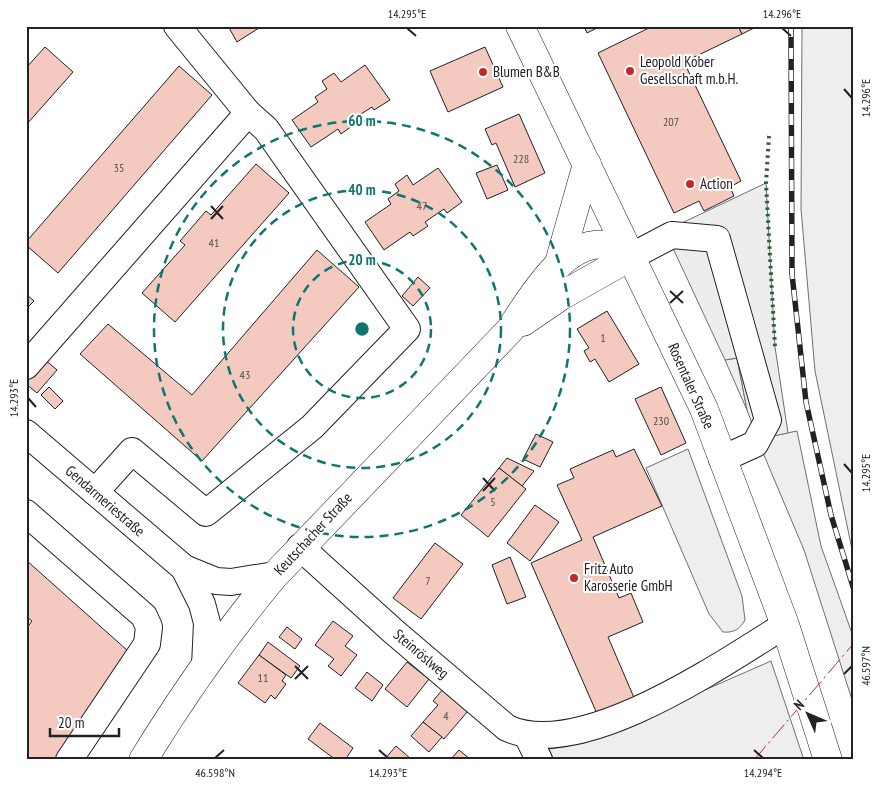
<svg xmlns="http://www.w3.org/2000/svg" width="880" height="786" font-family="'PT Sans Narrow',sans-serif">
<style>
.green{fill:#eee;stroke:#6f6f6f}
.parking{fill:#ededed;stroke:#6f6f6f}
.building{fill:#f3c9c0;stroke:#222}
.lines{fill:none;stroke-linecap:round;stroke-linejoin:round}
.minor-casing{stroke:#222;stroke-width:28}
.major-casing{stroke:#222;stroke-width:29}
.minor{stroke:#fff;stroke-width:26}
.major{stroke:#fff;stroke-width:28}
.rail-casing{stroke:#222;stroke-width:5.5}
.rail{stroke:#fff;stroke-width:4;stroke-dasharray:11;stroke-linecap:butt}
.hedge{stroke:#2f5e38;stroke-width:4;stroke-dasharray:2.5 4;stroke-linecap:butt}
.power{stroke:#c62828;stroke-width:1;stroke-dasharray:18 4 2.5 4;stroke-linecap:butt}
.ticks{fill:none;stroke:#222;stroke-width:2}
.ring{fill:none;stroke:#0f766e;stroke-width:2.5;stroke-dasharray:9 6}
.poi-dot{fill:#c62828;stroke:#fff;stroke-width:2}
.labels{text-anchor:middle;stroke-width:4;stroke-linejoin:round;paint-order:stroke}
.number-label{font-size:12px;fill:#564c4a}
.poi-label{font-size:15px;fill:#222;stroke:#fff;text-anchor:start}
.street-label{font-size:15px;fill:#222;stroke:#fff}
.centre{fill:#0f766e;stroke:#fff;stroke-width:2.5}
.ring-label{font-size:15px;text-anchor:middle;font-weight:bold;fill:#0f766e;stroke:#fff;stroke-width:4;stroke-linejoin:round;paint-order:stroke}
.neatline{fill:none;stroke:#222;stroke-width:2}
.ticks-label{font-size:12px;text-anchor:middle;fill:#222}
</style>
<rect width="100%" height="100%" fill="#fff"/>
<g class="green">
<polygon points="802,26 854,26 854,559 815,371 801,209"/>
<polygon points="737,358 747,410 725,360"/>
<polygon points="797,431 821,546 854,639 854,706 804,550 761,448 767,437"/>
<path d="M688,449L742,596L745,620C740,629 734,633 723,632L709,614L646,468Z"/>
<polygon points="771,661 804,760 554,760 549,749 584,743"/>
</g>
<polygon class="parking" points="766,183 775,347 788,433 768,437 761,448 747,410 737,358 725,360 665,231"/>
<g class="building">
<polygon points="228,26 262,26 237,42"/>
<polygon points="584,26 601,26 587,33"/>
<polygon points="653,26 738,26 742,34 684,62 741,181 730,187 734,196 704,211 699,201 674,213 598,53"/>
<polygon points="738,26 758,26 742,34"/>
<polygon points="45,47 73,72 26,125 26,68"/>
<polygon points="485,47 503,87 448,112 430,71"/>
<polygon points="365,65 390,100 374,110 372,107 353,119 356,123 341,134 338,129 311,147 292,120 318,102 315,97 327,89 322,81 334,73 341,82"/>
<polygon points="179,66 212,95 58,273 26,245 26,242"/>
<polygon points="519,114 545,173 515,187 496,143 492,145 485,129"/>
<polygon points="256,164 289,193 175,322 142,293 185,245 180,241 206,211 211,215"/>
<polygon points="497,165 508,190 487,199 476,173"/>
<polygon points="438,168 462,202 447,213 444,209 425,222 428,226 413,236 410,232 384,250 365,222 391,204 388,199 399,191 395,184 407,175 413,185"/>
<polygon points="317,250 359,287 202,461 80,354 108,324 192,395"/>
<polygon points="418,277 430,288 413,306 402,296"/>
<polygon points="26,294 34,301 26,309"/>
<polygon points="607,311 639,364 609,382 595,359 590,362 584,351 589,348 577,329"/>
<polygon points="44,359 57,370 37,393 26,384 26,379"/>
<polygon points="49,387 63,401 55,409 41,395"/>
<polygon points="661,387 686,443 661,455 635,399"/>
<polygon points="536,434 553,442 540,467 523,459"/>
<polygon points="634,449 662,506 593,537 619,598 631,593 643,622 608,637 635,700 598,716 531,563 582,540 557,485 574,478 570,469 613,450 616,457"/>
<polygon points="507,458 534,471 522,486 499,468"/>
<polygon points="499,468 526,489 488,537 461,515"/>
<polygon points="535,505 559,522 530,561 507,543"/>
<polygon points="435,543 463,564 421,619 393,598"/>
<polygon points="510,557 526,597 507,604 492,565"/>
<polygon points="26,560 128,651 57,760 26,760 26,629 32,621 26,616"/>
<polygon points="333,621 353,636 345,646 357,655 341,676 328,666 334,659 315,645"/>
<polygon points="287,627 302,639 295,649 279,637"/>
<polygon points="268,642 300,666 291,678 259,655"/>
<polygon points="259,655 286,675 282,681 286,684 275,699 271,695 265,703 238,683"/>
<polygon points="407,662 429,679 407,707 385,689"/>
<polygon points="367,672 383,685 372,701 355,688"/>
<polygon points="443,689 468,711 444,739 423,722 438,705 433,701"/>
<polygon points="423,722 442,737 429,752 411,736"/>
<polygon points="320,723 353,748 345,760 336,760 308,739"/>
<polygon points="396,746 411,759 411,760 384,760"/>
<polygon points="459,750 471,760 450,760"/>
</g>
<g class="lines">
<defs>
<g id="minor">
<polyline points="630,257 672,235 717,239 768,420 755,444 722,459"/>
<polyline points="26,366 248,113"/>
<polyline points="26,433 184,568 216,581 231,582 275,575"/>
<polyline points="95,492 132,451 206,513 312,427 407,329 266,129 248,113 177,26"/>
<polyline points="26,513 144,616 149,627 147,644 69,760"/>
<path d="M300,547L393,631L507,728C581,762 722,664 785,625"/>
<polyline points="184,568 202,604 207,623 205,666"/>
<polyline points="527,735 539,760"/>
</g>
<g id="major">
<polyline points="520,26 704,409 785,625 828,760"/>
<polyline points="559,263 587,164"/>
<polyline points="523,322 561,296 630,257"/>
<path d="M143,760C183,695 226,633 275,575L510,330C529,301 567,234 610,246C617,248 624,253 630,257"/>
</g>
</defs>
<use href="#minor" class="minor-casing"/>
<use href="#major" class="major-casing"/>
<use href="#minor" class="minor"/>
<use href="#major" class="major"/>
<defs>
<polyline id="rail" points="791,26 792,274 806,402 831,515 854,590"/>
</defs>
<use href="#rail" class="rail-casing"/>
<use href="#rail" class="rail"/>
<polyline class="hedge" points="769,136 766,183 775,347"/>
<polyline class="power" points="754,760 854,643"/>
</g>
<path class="ticks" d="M407,28L416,36M782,28L791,36M844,89L852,98M211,206L223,219M211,219L223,206M670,291L683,303M670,303L683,291M28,398L36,407M844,464L852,473M483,478L495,491M483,491L495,478M295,666L308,679M844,674L852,666M295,679L308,666M379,750L388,758M754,750L763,758M215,758L224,750"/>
<g class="ring">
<circle cx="362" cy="329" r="69"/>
<circle cx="362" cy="329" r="139"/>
<circle cx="362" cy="329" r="208"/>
</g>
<g class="poi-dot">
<circle cx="630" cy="71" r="5"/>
<circle cx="483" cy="72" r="5"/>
<circle cx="690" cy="184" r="5"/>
<circle cx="574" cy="578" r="5"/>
</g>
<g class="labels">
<g class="number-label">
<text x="671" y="126">207</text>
<text x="521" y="163">228</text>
<text x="119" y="172">35</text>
<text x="422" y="210">47</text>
<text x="214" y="247">41</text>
<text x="603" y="342">1</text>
<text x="245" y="379">43</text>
<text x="661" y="425">230</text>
<text x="493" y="506">5</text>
<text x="428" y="585">7</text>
<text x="263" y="682">11</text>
<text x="446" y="720">4</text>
</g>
<g class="poi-label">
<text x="640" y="67">Leopold Kober<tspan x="640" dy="17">Gesellschaft m.b.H.</tspan></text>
<text x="493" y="77">Blumen B&amp;B</text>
<text x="700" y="189">Action</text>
<text x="584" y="574">Fritz Auto<tspan x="584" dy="17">Karosserie GmbH</tspan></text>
</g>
<g class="street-label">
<text transform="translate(691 386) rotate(66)" y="5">Rosentaler Straße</text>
<text transform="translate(105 501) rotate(41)" y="5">Gendarmeriestraße</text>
<text transform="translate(313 534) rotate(-47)" y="5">Keutschacher Straße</text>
<text transform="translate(421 654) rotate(40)" y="5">Steinröslweg</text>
</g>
</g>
<circle cx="362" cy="329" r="8" class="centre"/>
<g class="ring-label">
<text x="362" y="126">60 m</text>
<text x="362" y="195">40 m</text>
<text x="362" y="265">20 m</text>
</g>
<rect width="880" height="786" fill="none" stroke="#ffffff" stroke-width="55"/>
<g transform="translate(808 714) rotate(315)" stroke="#ffffff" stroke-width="4" paint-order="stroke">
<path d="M0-4L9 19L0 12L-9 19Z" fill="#222222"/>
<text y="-8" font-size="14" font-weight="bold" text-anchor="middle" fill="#222222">N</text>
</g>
<path d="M50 728v8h69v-8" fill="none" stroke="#222222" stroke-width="2.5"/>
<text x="58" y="728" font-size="15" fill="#222222" stroke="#ffffff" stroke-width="4" paint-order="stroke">20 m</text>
<rect x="28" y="28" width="824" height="730" class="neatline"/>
<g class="ticks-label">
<text x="407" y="18">14.295°E</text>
<text x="782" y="18">14.296°E</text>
<text transform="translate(866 98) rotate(-90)" y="4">14.296°E</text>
<text transform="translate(14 398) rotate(-90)" y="4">14.293°E</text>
<text transform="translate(866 473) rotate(-90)" y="4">14.295°E</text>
<text transform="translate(866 666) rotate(-90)" y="4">46.597°N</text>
<text x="215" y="777">46.598°N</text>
<text x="388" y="777">14.293°E</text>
<text x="763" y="777">14.294°E</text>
</g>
</svg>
